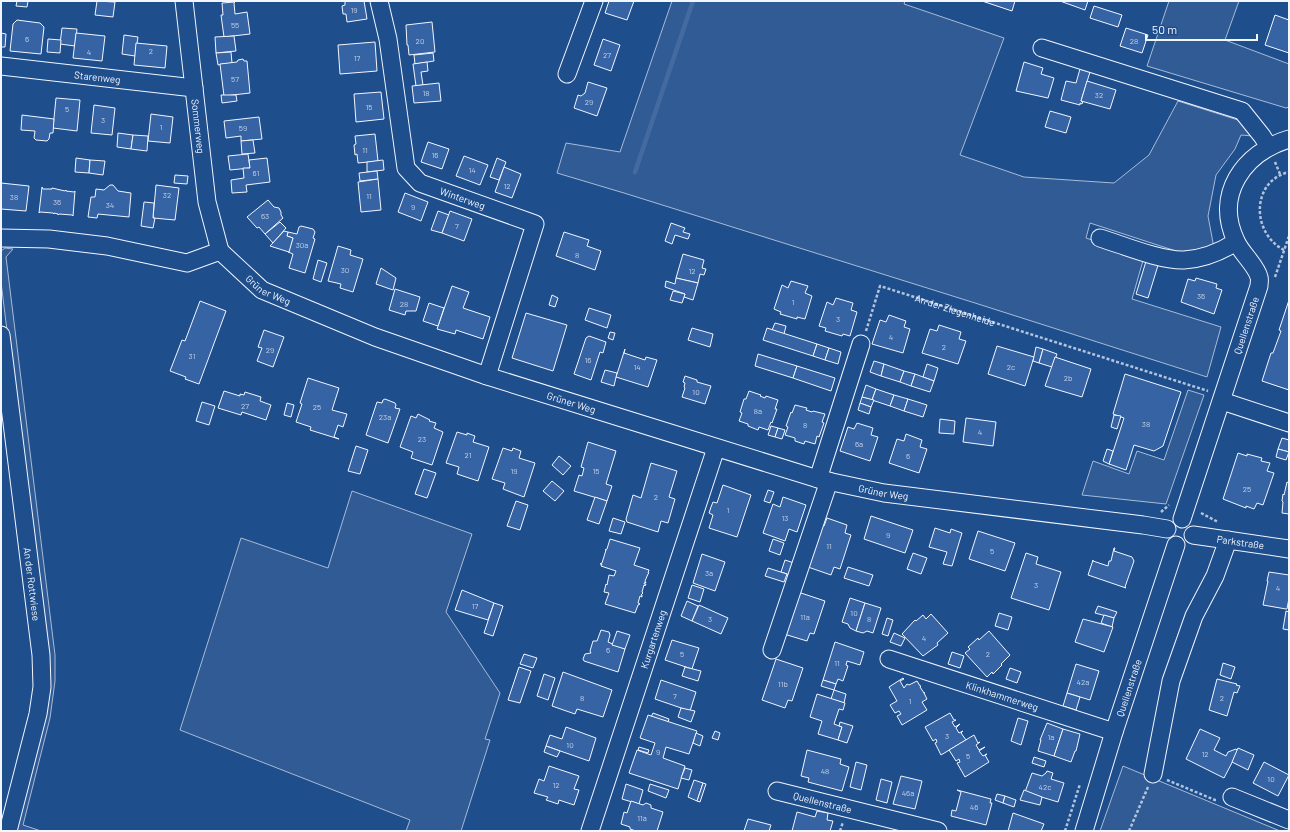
<svg xmlns="http://www.w3.org/2000/svg" width="1290" height="832" font-family="Barlow,sans-serif">
<style>
.built{fill:#305b95;stroke:#a8bbd7}
.lines{fill:none;stroke-linecap:round;stroke-linejoin:round}
.stream{stroke:#446ba0;stroke-width:4.5}
.building{fill:#3563a3;stroke:#f2f6ff}
.minor-casing{stroke:#f2f6ff;stroke-width:19}
.path{stroke:#b3c4dc;stroke-width:2.5;stroke-dasharray:3 2;stroke-linecap:butt}
.minor{stroke:#1f4e8c;stroke-width:17}
.labels{text-anchor:middle;stroke-width:3;stroke-linejoin:round;paint-order:stroke}
.number-label{font-size:8px;fill:#c3d1e8}
.street-label{font-size:10px;fill:#f2f6ff;stroke:#1f4e8c}
</style>
<rect width="100%" height="100%" fill="#1f4e8c"/>
<g class="built">
<polygon points="672,1 905,1 904,4 1004,38 960,155 1024,177 1114,183 1149,155 1178,101 1238,120 1253,136 1241,135 1235,149 1216,175 1208,216 1214,248 1179,252 1090,223 1086,238 1144,257 1132,299 1221,327 1207,377 975,303 624,193 557,173 566,143 620,152"/>
<polygon points="1169,1 1239,1 1225,40 1289,64 1289,107 1286,108 1147,66"/>
<polygon points="5,248 13,249 6,257 55,655 55,681 50,718 23,825 41,831 14,831 47,655 1,282 1,251"/>
<polygon points="1188,390 1204,395 1166,504 1082,495 1093,461 1129,474 1137,451 1164,460"/>
<polygon points="352,491 472,534 446,612 500,693 485,739 490,740 461,831 406,831 410,820 180,730 241,538 328,568"/>
<polygon points="1123,766 1280,831 1100,831"/>
</g>
<g class="lines">
<polyline class="stream" points="635,172 693,1"/>
</g>
<g class="building">
<polygon points="17,1 28,1 27,7 16,6"/>
<polygon points="97,1 115,2 113,17 95,15"/>
<polygon points="345,1 364,1 367,19 347,22 346,14 343,14 342,6 345,5"/>
<polygon points="609,1 634,1 627,20 605,13"/>
<polygon points="982,1 1015,1 1012,11"/>
<polygon points="1060,1 1088,1 1085,10"/>
<polygon points="235,2 234,3 235,14 247,12 250,34 224,37 221,15 223,15 222,3"/>
<polygon points="1094,6 1122,15 1118,27 1090,18"/>
<polygon points="1275,15 1289,20 1289,53 1265,45"/>
<polygon points="17,20 40,23 44,27 41,54 10,51 13,24"/>
<polygon points="432,22 435,52 409,55 408,45 407,45 406,25"/>
<polygon points="62,28 77,29 75,46 60,44"/>
<polygon points="1126,28 1148,35 1142,53 1120,46"/>
<polygon points="1,33 6,34 5,47 1,47"/>
<polygon points="76,33 105,36 102,61 73,58"/>
<polygon points="124,35 138,37 135,56 122,54"/>
<polygon points="234,36 236,51 216,53 215,37"/>
<polygon points="48,39 61,40 60,53 47,52"/>
<polygon points="603,39 620,45 611,71 594,65"/>
<polygon points="375,42 377,71 340,74 338,45"/>
<polygon points="136,43 167,46 165,68 134,65"/>
<polygon points="231,52 232,63 218,65 216,53"/>
<polygon points="433,53 434,61 415,64 414,55"/>
<polygon points="243,59 244,61 247,61 250,93 224,96 220,64 237,62 238,60"/>
<polygon points="427,62 428,71 421,72 423,85 416,86 413,64"/>
<polygon points="1024,62 1043,68 1041,74 1054,78 1048,98 1016,91"/>
<polygon points="1080,69 1090,72 1081,101 1083,101 1082,104 1080,103 1080,105 1061,100 1066,81 1076,83"/>
<polygon points="1087,81 1116,90 1110,109 1081,101"/>
<polygon points="588,82 607,88 597,116 574,108 578,95 581,96 585,93"/>
<polygon points="439,83 441,101 414,103 412,86"/>
<polygon points="381,92 384,119 356,122 354,94"/>
<polygon points="221,95 236,95 237,101 222,103"/>
<polygon points="56,98 80,100 77,131 53,128"/>
<polygon points="94,105 115,108 112,135 91,133"/>
<polygon points="1050,111 1071,117 1066,133 1045,127"/>
<polygon points="151,114 173,117 170,143 148,141"/>
<polygon points="22,115 54,119 53,133 50,133 49,139 47,141 36,140 34,138 35,131 21,130"/>
<polygon points="259,117 262,139 241,141 241,136 226,138 224,121"/>
<polygon points="118,133 133,135 131,149 117,147"/>
<polygon points="375,134 378,161 358,163 357,154 355,155 354,145 356,144 355,136"/>
<polygon points="133,135 148,136 147,151 131,149"/>
<polygon points="253,140 255,153 242,154 241,141"/>
<polygon points="428,142 449,149 442,169 421,162"/>
<polygon points="248,154 250,168 230,170 228,156"/>
<polygon points="464,156 488,165 480,185 456,176"/>
<polygon points="76,158 90,160 89,173 75,172"/>
<polygon points="267,158 270,182 246,185 247,192 232,193 231,180 244,178 243,168 250,168 249,160"/>
<polygon points="497,158 506,162 499,180 490,177"/>
<polygon points="90,160 105,161 103,175 89,173"/>
<polygon points="383,160 384,170 367,172 367,162"/>
<polygon points="504,167 521,174 512,198 495,192"/>
<polygon points="377,171 378,179 360,181 359,173"/>
<polygon points="175,175 188,176 187,184 174,183"/>
<polygon points="378,179 381,210 361,212 358,182"/>
<polygon points="1,183 29,186 26,211 1,209"/>
<polygon points="110,185 113,185 118,191 131,193 129,217 98,214 97,218 88,217 91,197 95,197 96,189 104,190"/>
<polygon points="156,185 179,188 175,220 153,218"/>
<polygon points="42,187 43,189 52,189 52,188 65,191 66,190 66,191 74,192 75,191 73,216 72,215 59,214 58,215 58,214 54,213 54,214 53,213 40,212 39,213"/>
<polygon points="405,193 428,202 421,221 398,212"/>
<polygon points="268,200 274,207 279,208 281,212 281,215 283,218 265,234 259,227 257,228 247,217"/>
<polygon points="144,202 154,203 153,218 155,218 153,228 141,226"/>
<polygon points="438,211 449,215 442,233 431,230"/>
<polygon points="450,211 472,219 464,241 442,233"/>
<polygon points="280,222 286,228 273,243 265,234"/>
<polygon points="671,223 685,228 683,232 690,234 688,239 675,235 672,244 665,241"/>
<polygon points="301,226 313,229 315,232 313,238 315,239 305,273 289,268 293,254 288,252 293,238 287,236 288,232 297,234 299,227"/>
<polygon points="284,231 288,232 287,236 293,238 289,252 270,246"/>
<polygon points="564,232 589,240 587,246 601,251 595,270 556,256"/>
<polygon points="338,246 351,250 350,255 363,259 353,292 340,288 341,284 328,281"/>
<polygon points="683,254 704,260 702,268 706,269 704,275 700,274 698,283 676,278"/>
<polygon points="1147,258 1159,262 1148,298 1136,294"/>
<polygon points="318,260 327,263 321,282 313,279"/>
<polygon points="381,268 396,278 393,290 376,284"/>
<polygon points="676,278 698,283 693,300 684,297 685,294 665,287 666,281 675,284"/>
<polygon points="1196,278 1217,284 1216,288 1222,290 1214,314 1181,302 1188,279 1195,281"/>
<polygon points="791,281 808,286 805,293 812,296 805,319 797,317 797,319 780,314 781,312 774,309 782,285 788,288"/>
<polygon points="452,286 469,292 463,308 490,317 483,339 456,330 455,334 437,329"/>
<polygon points="395,289 420,297 416,311 406,311 405,315 389,310"/>
<polygon points="673,291 685,294 682,303 670,300"/>
<polygon points="552,295 558,298 555,307 549,305"/>
<polygon points="836,298 853,303 851,310 857,312 850,336 843,334 842,336 825,331 826,328 819,326 827,302 833,305"/>
<polygon points="1289,300 1289,390 1262,381 1271,353 1273,353 1281,331 1279,330"/>
<polygon points="200,301 226,311 199,384 185,379 186,377 170,371 182,340 185,341"/>
<polygon points="429,303 444,308 438,326 423,321"/>
<polygon points="589,308 611,315 607,328 585,320"/>
<polygon points="526,313 567,325 553,371 512,358"/>
<polygon points="889,315 906,321 904,327 910,329 903,353 872,344 880,320 886,322"/>
<polygon points="775,323 786,326 784,334 772,330"/>
<polygon points="939,325 961,332 959,339 966,341 958,364 922,353 930,329 937,331"/>
<polygon points="692,328 713,334 710,347 688,340"/>
<polygon points="767,328 817,344 813,356 763,340"/>
<polygon points="264,330 284,337 273,367 257,361 262,348 258,347"/>
<polygon points="610,332 615,333 613,340 608,338"/>
<polygon points="589,336 606,342 603,353 600,352 591,380 574,374 586,338"/>
<polygon points="817,344 829,348 825,360 813,356"/>
<polygon points="997,346 1034,357 1025,386 988,374"/>
<polygon points="1036,347 1043,349 1039,363 1033,361"/>
<polygon points="829,348 841,352 838,364 825,360"/>
<polygon points="625,349 624,353 645,360 646,357 657,360 648,387 616,377"/>
<polygon points="1043,349 1057,354 1052,367 1039,363"/>
<polygon points="758,354 797,366 793,378 755,366"/>
<polygon points="1055,357 1091,369 1082,397 1045,386"/>
<polygon points="874,361 884,364 881,376 870,372"/>
<polygon points="884,364 904,371 900,382 881,376"/>
<polygon points="927,364 938,368 934,381 923,377"/>
<polygon points="797,366 835,378 831,391 793,378"/>
<polygon points="605,370 617,373 614,386 601,382"/>
<polygon points="904,371 915,374 911,386 900,382"/>
<polygon points="915,374 934,381 930,392 911,386"/>
<polygon points="1125,374 1181,392 1163,446 1154,451 1134,445 1126,470 1109,464 1124,418 1113,414"/>
<polygon points="685,376 697,380 697,382 711,386 705,404 682,397 685,388 684,387 685,383 683,382"/>
<polygon points="308,378 339,388 332,410 347,414 343,427 338,425 334,437 339,439 310,430 311,427 296,422 302,404 300,403"/>
<polygon points="866,385 876,389 872,400 862,397"/>
<polygon points="876,389 894,395 890,406 872,400"/>
<polygon points="224,391 240,396 240,394 244,395 245,392 261,397 260,401 271,405 266,420 242,412 241,415 218,408"/>
<polygon points="749,391 761,395 760,396 765,398 766,396 778,400 775,409 777,409 772,423 771,422 768,430 759,427 758,430 748,426 748,424 739,421 742,413 740,412 744,399 746,399"/>
<polygon points="894,395 908,399 904,411 890,406"/>
<polygon points="862,397 874,400 871,407 860,403"/>
<polygon points="385,399 395,403 396,405 395,408 400,409 388,443 366,435 377,402 382,403 383,400"/>
<polygon points="908,399 927,405 923,417 904,411"/>
<polygon points="202,402 215,406 209,425 196,421"/>
<polygon points="287,403 294,405 291,417 284,415"/>
<polygon points="860,403 871,407 869,414 858,410"/>
<polygon points="795,405 807,408 806,410 812,412 813,411 825,414 822,422 824,423 819,437 817,436 815,444 805,441 804,444 795,441 795,438 785,435 788,427 786,426 791,412 792,413"/>
<polygon points="418,414 430,420 429,421 436,423 434,428 443,432 432,465 411,458 413,452 400,447 411,416 416,418"/>
<polygon points="1114,415 1121,416 1117,429 1111,427"/>
<polygon points="966,418 996,422 993,446 963,442"/>
<polygon points="940,419 955,421 954,434 939,433"/>
<polygon points="857,423 873,428 871,435 878,437 870,461 840,451 848,427 854,429"/>
<polygon points="771,426 778,428 775,437 768,435"/>
<polygon points="778,428 785,430 782,439 775,437"/>
<polygon points="457,432 467,435 467,433 475,436 473,442 489,447 478,481 457,474 459,467 446,463"/>
<polygon points="906,434 922,440 920,447 927,449 919,473 889,463 897,439 904,441"/>
<polygon points="1282,438 1289,440 1289,452 1278,449"/>
<polygon points="588,442 616,451 606,484 612,486 607,501 574,491 579,475 582,476 584,468 581,467"/>
<polygon points="356,446 368,450 360,474 348,471"/>
<polygon points="503,448 512,451 513,448 521,451 519,458 535,463 524,497 503,489 505,483 492,479"/>
<polygon points="1107,449 1113,451 1109,464 1103,461"/>
<polygon points="1278,449 1289,452 1286,460 1276,457"/>
<polygon points="1238,453 1247,456 1247,454 1262,458 1261,461 1270,463 1267,471 1274,473 1263,505 1257,503 1254,509 1246,506 1246,508 1223,499"/>
<polygon points="559,456 571,466 563,475 552,465"/>
<polygon points="651,463 677,471 669,497 675,499 668,523 661,521 658,532 627,522 626,519 633,495 641,498"/>
<polygon points="424,469 436,473 427,498 415,494"/>
<polygon points="552,481 564,491 555,501 543,491"/>
<polygon points="1287,482 1289,483 1289,514 1282,513 1283,502 1282,501 1283,494 1284,495"/>
<polygon points="723,485 751,495 737,537 709,528 713,515 709,513 711,507 713,502 717,503"/>
<polygon points="768,490 774,492 770,503 764,501"/>
<polygon points="595,497 607,501 599,524 587,520"/>
<polygon points="783,497 806,505 797,532 789,529 785,541 763,533 773,504 780,507"/>
<polygon points="516,501 528,505 520,530 507,526"/>
<polygon points="871,516 913,530 905,553 864,539"/>
<polygon points="613,518 625,522 621,534 609,531"/>
<polygon points="827,518 847,525 845,533 851,535 840,569 834,567 831,575 808,567 818,524 824,526"/>
<polygon points="935,528 950,533 951,529 962,533 952,566 943,564 947,552 929,547"/>
<polygon points="978,531 1015,543 1005,571 969,559"/>
<polygon points="610,539 640,548 634,565 649,570 648,573 649,573 648,574 645,581 646,583 645,582 644,584 646,584 645,586 644,585 642,592 643,593 641,595 642,595 642,597 640,596 638,603 640,604 638,605 635,613 605,604 609,593 604,592 606,584 607,585 609,575 614,576 616,571 601,566 602,564 600,564 602,563 606,550 605,550 607,549"/>
<polygon points="773,539 784,543 780,555 769,551"/>
<polygon points="1114,548 1115,548 1114,551 1132,557 1134,561 1125,587 1126,588 1088,575 1093,560 1093,561 1108,566 1109,561 1111,561"/>
<polygon points="913,553 927,558 921,574 907,569"/>
<polygon points="1026,553 1038,557 1036,564 1061,572 1049,610 1011,598"/>
<polygon points="702,554 725,562 715,591 693,583"/>
<polygon points="785,560 797,564 793,576 781,572"/>
<polygon points="848,567 873,575 869,586 844,578"/>
<polygon points="768,568 787,574 784,582 765,576"/>
<polygon points="1269,572 1289,575 1289,598 1287,609 1286,609 1263,605 1268,581 1267,581"/>
<polygon points="692,585 704,589 700,602 688,598"/>
<polygon points="462,590 494,603 488,620 455,610"/>
<polygon points="798,592 825,601 814,634 810,633 807,641 784,634"/>
<polygon points="850,598 865,603 856,631 850,628 848,624 842,622"/>
<polygon points="687,601 698,606 692,621 681,616"/>
<polygon points="494,603 503,606 493,636 484,633"/>
<polygon points="865,603 881,608 873,633 867,631 863,633 856,631"/>
<polygon points="699,605 728,618 721,634 692,621"/>
<polygon points="1098,606 1117,612 1114,618 1095,613"/>
<polygon points="1286,611 1289,612 1289,630 1283,629"/>
<polygon points="999,613 1012,617 1008,630 995,626"/>
<polygon points="931,614 948,633 937,643 938,645 923,656 902,634 915,620 916,621 923,615 926,619"/>
<polygon points="1104,615 1114,618 1112,627 1101,623"/>
<polygon points="887,618 893,620 888,636 882,634"/>
<polygon points="1083,619 1113,627 1104,652 1075,642"/>
<polygon points="601,630 609,632 610,635 608,642 625,649 618,672 584,661 583,659 585,654 591,653 590,651 593,641 597,641"/>
<polygon points="617,631 630,635 625,649 612,645"/>
<polygon points="989,631 1010,655 1001,664 1002,665 993,674 992,672 987,677 965,653 970,649 968,647 978,638 979,640"/>
<polygon points="894,633 905,638 901,646 890,642"/>
<polygon points="672,640 699,648 692,669 665,660"/>
<polygon points="835,642 864,652 860,665 847,661 846,665 848,666 843,681 838,679 836,684 823,680"/>
<polygon points="952,652 964,656 960,668 948,664"/>
<polygon points="524,654 537,658 533,668 520,664"/>
<polygon points="776,659 803,668 792,701 788,700 785,708 762,700"/>
<polygon points="1223,663 1235,667 1231,679 1220,675"/>
<polygon points="1076,664 1099,671 1090,700 1067,693"/>
<polygon points="519,667 531,671 520,703 508,700"/>
<polygon points="685,667 701,671 698,681 682,676"/>
<polygon points="1010,668 1021,672 1017,683 1006,679"/>
<polygon points="563,672 612,690 603,717 577,709 575,714 552,706"/>
<polygon points="544,674 555,678 548,700 537,696"/>
<polygon points="903,678 904,679 900,681 904,688 907,684 909,685 917,681 920,686 921,686 920,687 924,693 925,693 924,693 927,699 922,702 927,710 902,725 897,716 901,714 899,711 895,713 890,705 897,701 889,687"/>
<polygon points="1217,679 1237,684 1236,685 1240,686 1237,693 1234,692 1227,716 1209,710"/>
<polygon points="661,680 696,692 690,711 655,699"/>
<polygon points="823,680 836,684 834,690 821,686"/>
<polygon points="834,690 846,694 844,703 831,699"/>
<polygon points="1067,693 1080,697 1076,710 1063,706"/>
<polygon points="817,694 845,703 843,710 839,709 834,724 842,727 838,740 818,734 822,721 810,717"/>
<polygon points="681,708 695,711 691,722 678,717"/>
<polygon points="653,713 669,719 668,722 651,717"/>
<polygon points="950,713 954,720 956,720 952,722 955,727 960,724 956,728 959,733 963,731 961,733 966,740 941,755 935,743 937,742 936,739 933,741 925,727"/>
<polygon points="648,715 697,731 689,754 666,747 663,758 685,766 678,789 629,773 637,750 651,755 655,743 640,738"/>
<polygon points="1018,718 1028,721 1021,745 1011,741"/>
<polygon points="840,722 853,726 847,743 838,740 842,727 839,726"/>
<polygon points="1047,723 1063,729 1054,756 1038,751 1041,740 1040,740"/>
<polygon points="566,727 596,738 589,761 546,746 550,735 562,739"/>
<polygon points="1063,729 1080,734 1076,751 1075,751 1071,762 1054,756"/>
<polygon points="1200,729 1220,738 1214,750 1226,756 1228,752 1236,749 1238,751 1224,778 1186,759"/>
<polygon points="715,731 720,733 718,740 712,738"/>
<polygon points="696,733 703,736 700,746 693,743"/>
<polygon points="974,735 978,743 980,742 976,745 979,750 985,747 979,751 983,756 987,754 985,755 989,762 965,777 957,763 960,762 959,759 956,761 949,750"/>
<polygon points="546,746 560,751 557,757 544,752"/>
<polygon points="639,747 649,750 648,753 638,750"/>
<polygon points="1238,748 1254,755 1248,770 1232,762"/>
<polygon points="807,750 841,759 840,764 849,767 842,791 808,782 809,778 801,776"/>
<polygon points="1034,757 1046,761 1044,767 1032,763"/>
<polygon points="856,762 867,765 861,790 850,787"/>
<polygon points="1264,762 1289,775 1278,796 1253,783"/>
<polygon points="549,766 579,776 574,789 579,790 574,805 559,800 558,804 546,800 548,797 534,793 539,779 544,781"/>
<polygon points="685,768 692,770 689,780 681,778"/>
<polygon points="1047,771 1053,773 1051,779 1064,783 1058,802 1025,792 1032,773 1042,776 1046,773"/>
<polygon points="901,776 922,781 915,809 893,804"/>
<polygon points="881,779 892,782 887,803 876,800"/>
<polygon points="694,780 703,783 697,801 688,797"/>
<polygon points="703,783 706,784 700,802 697,801"/>
<polygon points="626,784 643,790 639,804 622,799"/>
<polygon points="650,784 669,790 666,798 648,791"/>
<polygon points="957,790 991,799 990,803 992,803 986,825 951,816 952,810 956,811 961,792"/>
<polygon points="1024,790 1042,797 1040,805 1020,800"/>
<polygon points="997,794 1005,796 1003,803 995,800"/>
<polygon points="1005,796 1016,800 1014,807 1003,803"/>
<polygon points="631,801 643,805 646,803 651,805 651,808 663,812 657,831 636,831 630,829 630,827 621,824 624,812 627,813"/>
<polygon points="817,811 828,813 827,820 833,821 830,831 792,831 797,812 815,817"/>
<polygon points="1013,813 1044,824 1041,831 1008,831"/>
<polygon points="748,819 771,825 769,831 744,831"/>
</g>
<g class="lines">
<defs>
<g id="minor">
<path id="s2" d="M184,1L207,202L220,251"/>
<path id="s3" d="M379,1L388,39L406,168L420,183L535,224L487,376"/>
<polyline points="1042,48 1242,111 1262,136 1269,147"/>
<path id="s4" d="M1,66L194,88"/>
<polyline points="567,74 594,1"/>
<path id="s5" d="M1,238L49,239L107,246L187,263L220,251L262,290L375,337L487,376L818,479L884,493L1143,525L1167,529"/>
<path d="M1100,238C1123,245 1161,261 1184,260C1203,259 1220,252 1236,242"/>
<path id="s6" d="M1,335L41,655L42,687L38,714L8,831"/>
<polyline points="1222,401 1289,423"/>
<polyline points="818,479 861,344"/>
<path id="s7" d="M1182,519L1259,286C1259,283 1260,280 1259,277C1256,265 1241,253 1236,241C1214,195 1243,153 1289,139"/>
<path id="s8" d="M1193,535L1289,549"/>
<polyline points="772,650 829,481"/>
<path id="s9" d="M889,659L1114,732"/>
<polyline points="1153,774 1171,681 1194,616 1215,576 1228,540"/>
<path id="s10" d="M777,791L938,831"/>
<polyline points="1232,797 1289,820"/>
<path id="s11" d="M590,831L716,448"/>
<path id="s12" d="M1084,831L1114,732L1176,545"/>
</g>
</defs>
<use href="#minor" class="minor-casing"/>
<g class="path">
<polyline points="1275,162 1280,174"/>
<path d="M1284,250C1251,233 1251,181 1289,172"/>
<polyline points="1275,277 1289,236"/>
<path id="s1" d="M866,331L880,286L1208,391"/>
<polyline points="1161,512 1169,505"/>
<polyline points="1201,513 1218,522"/>
<polyline points="1167,780 1215,800 1218,800"/>
<polyline points="840,831 843,822"/>
<polyline points="1065,831 1080,784"/>
<polyline points="1129,831 1148,787"/>
</g>
<use href="#minor" class="minor"/>
</g>
<g class="labels">
<g class="number-label">
<text x="354" y="13">19</text>
<text x="235" y="28">55</text>
<text x="27" y="42">6</text>
<text x="420" y="44">20</text>
<text x="1134" y="44">28</text>
<text x="151" y="54">2</text>
<text x="89" y="55">4</text>
<text x="607" y="58">27</text>
<text x="357" y="61">17</text>
<text x="235" y="82">57</text>
<text x="426" y="96">18</text>
<text x="1099" y="98">32</text>
<text x="589" y="105">29</text>
<text x="369" y="110">15</text>
<text x="67" y="112">5</text>
<text x="103" y="123">3</text>
<text x="161" y="130">1</text>
<text x="243" y="131">59</text>
<text x="365" y="153">11</text>
<text x="435" y="158">16</text>
<text x="472" y="173">14</text>
<text x="256" y="176">61</text>
<text x="507" y="189">12</text>
<text x="167" y="198">32</text>
<text x="369" y="199">11</text>
<text x="14" y="200">38</text>
<text x="57" y="205">36</text>
<text x="110" y="208">34</text>
<text x="413" y="210">9</text>
<text x="265" y="219">63</text>
<text x="457" y="229">7</text>
<text x="302" y="248">30a</text>
<text x="577" y="258">8</text>
<text x="345" y="273">30</text>
<text x="692" y="274">12</text>
<text x="1201" y="299">36</text>
<text x="793" y="305">1</text>
<text x="404" y="307">28</text>
<text x="838" y="322">3</text>
<text x="891" y="340">4</text>
<text x="944" y="350">2</text>
<text x="270" y="353">29</text>
<text x="192" y="359">31</text>
<text x="588" y="363">16</text>
<text x="637" y="370">14</text>
<text x="1011" y="370">2c</text>
<text x="1068" y="381">2b</text>
<text x="696" y="395">10</text>
<text x="245" y="409">27</text>
<text x="317" y="410">25</text>
<text x="758" y="414">8a</text>
<text x="385" y="420">23a</text>
<text x="1146" y="427">38</text>
<text x="805" y="428">8</text>
<text x="980" y="435">4</text>
<text x="422" y="442">23</text>
<text x="859" y="447">6a</text>
<text x="468" y="458">21</text>
<text x="908" y="459">6</text>
<text x="514" y="474">19</text>
<text x="596" y="474">15</text>
<text x="1247" y="492">25</text>
<text x="656" y="500">2</text>
<text x="728" y="513">1</text>
<text x="785" y="521">13</text>
<text x="888" y="538">9</text>
<text x="829" y="549">11</text>
<text x="992" y="554">5</text>
<text x="709" y="576">3a</text>
<text x="1036" y="588">3</text>
<text x="1278" y="591">4</text>
<text x="475" y="609">17</text>
<text x="854" y="616">10</text>
<text x="805" y="620">11a</text>
<text x="710" y="622">3</text>
<text x="869" y="622">8</text>
<text x="924" y="641">4</text>
<text x="608" y="653">6</text>
<text x="682" y="657">5</text>
<text x="988" y="657">2</text>
<text x="837" y="666">11</text>
<text x="1083" y="685">42a</text>
<text x="783" y="687">11b</text>
<text x="675" y="699">7</text>
<text x="582" y="701">8</text>
<text x="1222" y="701">2</text>
<text x="910" y="704">1</text>
<text x="947" y="739">3</text>
<text x="1051" y="740">1a</text>
<text x="570" y="748">10</text>
<text x="658" y="755">9</text>
<text x="1205" y="757">12</text>
<text x="968" y="759">5</text>
<text x="825" y="774">48</text>
<text x="1271" y="782">10</text>
<text x="556" y="788">12</text>
<text x="1045" y="790">42c</text>
<text x="908" y="796">46a</text>
<text x="974" y="810">46</text>
<text x="642" y="821">11a</text>
</g>
<g class="street-label">
<text dy="4" stroke="none"><textPath href="#s4" startOffset="97">Starenweg</textPath></text>
<text dy="4" stroke="none"><textPath href="#s2" startOffset="126">Sommerweg</textPath></text>
<text dy="4" stroke="none"><textPath href="#s3" startOffset="235">Winterweg</textPath></text>
<text dy="4" stroke="none"><textPath href="#s5" startOffset="286">Grüner Weg</textPath></text>
<text dy="4" stroke="none"><textPath href="#s1" startOffset="126">An der Ziegenheide</textPath></text>
<text dy="4" stroke="none"><textPath href="#s7" startOffset="204">Quellenstraße</textPath></text>
<text dy="4" stroke="none"><textPath href="#s5" startOffset="610">Grüner Weg</textPath></text>
<text dy="4" stroke="none"><textPath href="#s5" startOffset="935">Grüner Weg</textPath></text>
<text dy="4" stroke="none"><textPath href="#s8" startOffset="48">Parkstraße</textPath></text>
<text dy="4" stroke="none"><textPath href="#s6" startOffset="251">An der Rottwiese</textPath></text>
<text dy="4" stroke="none"><textPath href="#s11" startOffset="202">Kurgartenweg</textPath></text>
<text dy="4" stroke="none"><textPath href="#s12" startOffset="150">Quellenstraße</textPath></text>
<text dy="4" stroke="none"><textPath href="#s9" startOffset="119">Klinkhammerweg</textPath></text>
<text dy="4" stroke="none"><textPath href="#s10" startOffset="47">Quellenstraße</textPath></text>
</g>
</g>
<rect width="1290" height="832" fill="none" stroke="#f2f6ff" stroke-width="4"/>
<path d="M1146 34v6h111v-6" fill="none" stroke="#f2f6ff" stroke-width="2"/>
<text x="1152" y="34" font-size="12" fill="#f2f6ff" stroke="#1f4e8c" stroke-width="3" paint-order="stroke">50 m</text>
</svg>
